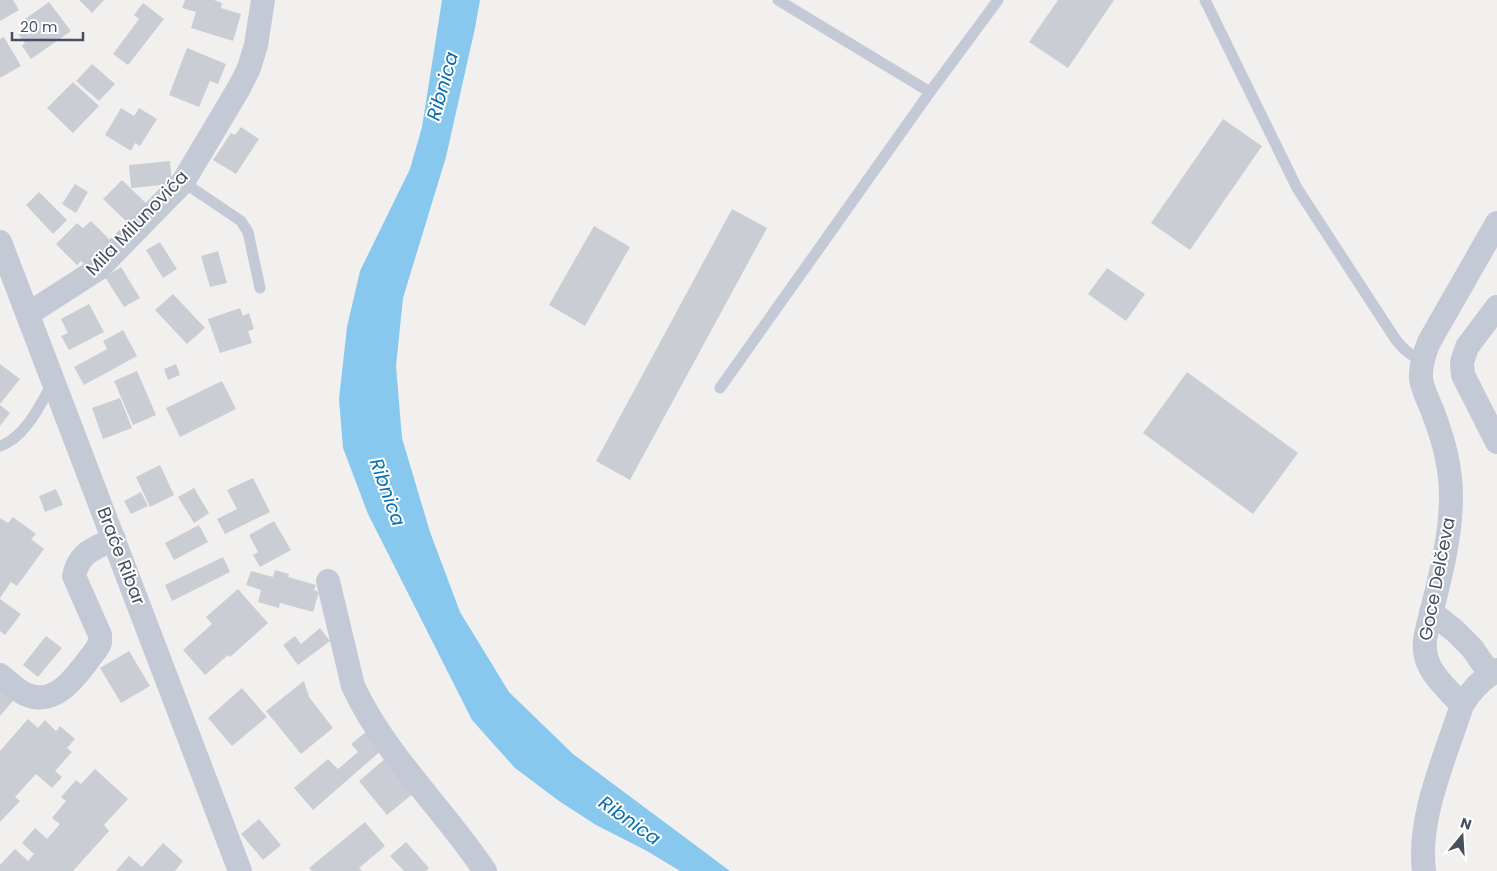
<svg xmlns="http://www.w3.org/2000/svg" width="1497" height="871" font-family="Poppins,sans-serif">
<style>
.water{fill:#88c8ef}
.building{fill:#cbcdd5}
.lines{fill:none;stroke-linecap:round;stroke-linejoin:round}
.service{stroke:#c3c9d5;stroke-width:11}
.minor{stroke:#c3c9d5;stroke-width:24}
.labels{text-anchor:middle;stroke-width:4;stroke-linejoin:round;paint-order:stroke}
.street-label{font-size:18px;fill:#474f5e;stroke:#fff}
.water-label{font-size:19px;font-style:italic;fill:#086fb0;stroke:#fff}
</style>
<rect width="100%" height="100%" fill="#f2f0ef"/>
<polygon class="water" points="442,0 480,0 475,28 446,157 403,298 396,366 402,438 430,532 460,612 509,692 573,754 730,871 680,871 647,851 596,825 559,801 515,768 472,720 368,514 343,448 339,399 347,327 360,271 410,169 422,127"/>
<g class="building">
<polygon points="0,0 13,0 19,10 0,21"/>
<polygon points="79,0 104,0 92,13"/>
<polygon points="185,0 214,0 222,3 221,8 241,14 233,41 191,28 196,12 182,8"/>
<polygon points="1058,0 1114,0 1068,68 1029,42"/>
<polygon points="49,2 71,31 31,59 22,46 25,43 18,34 30,26 25,19"/>
<polygon points="143,3 164,19 128,65 113,54 139,19 134,15"/>
<polygon points="4,37 21,66 0,78 0,39"/>
<polygon points="187,48 226,64 218,84 210,81 199,107 169,95"/>
<polygon points="92,64 115,84 99,101 76,81"/>
<polygon points="73,82 99,106 73,133 47,108"/>
<polygon points="121,108 134,116 139,108 157,119 140,146 135,143 131,151 105,135"/>
<polygon points="1223,119 1262,146 1190,250 1151,223"/>
<polygon points="241,127 259,139 236,174 213,160 231,133 235,135"/>
<polygon points="170,161 172,184 131,188 129,165"/>
<polygon points="122,180 148,205 129,224 103,199"/>
<polygon points="75,184 88,192 76,213 62,204"/>
<polygon points="39,192 67,220 53,234 26,205"/>
<polygon points="732,209 767,228 630,480 596,461"/>
<polygon points="91,221 116,246 91,271 81,261 77,265 56,244 77,223 83,228"/>
<polygon points="594,226 630,247 585,326 549,305"/>
<polygon points="160,242 177,269 163,278 146,250"/>
<polygon points="218,251 227,283 210,287 201,256"/>
<polygon points="121,267 140,298 124,307 105,277"/>
<polygon points="1107,268 1145,294 1126,321 1088,294"/>
<polygon points="173,294 205,328 187,344 155,310"/>
<polygon points="89,304 104,332 69,350 61,336 68,333 61,319"/>
<polygon points="240,308 243,316 249,313 254,329 248,331 252,343 220,353 208,319"/>
<polygon points="123,330 137,356 84,385 74,367 107,349 103,341"/>
<polygon points="0,364 20,379 0,404"/>
<polygon points="176,364 180,375 168,380 164,369"/>
<polygon points="137,371 156,415 133,425 114,381"/>
<polygon points="1187,372 1298,453 1253,514 1143,433"/>
<polygon points="222,381 236,409 180,437 166,408"/>
<polygon points="120,398 132,428 103,439 92,408"/>
<polygon points="0,405 10,413 0,426"/>
<polygon points="160,465 174,495 150,507 136,477"/>
<polygon points="253,478 270,512 225,534 217,519 237,509 227,490"/>
<polygon points="194,488 209,513 194,523 178,497"/>
<polygon points="56,489 63,505 45,512 39,496"/>
<polygon points="141,492 148,506 131,514 124,501"/>
<polygon points="13,517 36,534 31,539 44,549 17,586 11,582 0,598 0,518 8,523"/>
<polygon points="274,521 291,550 260,567 253,555 258,552 249,535"/>
<polygon points="199,525 208,542 174,560 165,543"/>
<polygon points="223,557 230,572 172,601 165,585"/>
<polygon points="275,570 289,574 288,577 316,585 314,590 319,592 313,612 280,603 279,608 258,602 261,590 246,585 251,571 273,577"/>
<polygon points="238,589 268,623 230,657 228,655 205,675 183,650 212,624 206,617"/>
<polygon points="0,599 21,614 5,635 0,631"/>
<polygon points="320,628 330,641 298,665 283,645 295,636 301,644"/>
<polygon points="46,636 62,648 38,677 23,665"/>
<polygon points="129,651 150,686 121,703 100,668"/>
<polygon points="304,681 309,697 333,728 301,754 266,711"/>
<polygon points="0,682 17,696 0,716"/>
<polygon points="242,688 267,717 232,746 208,718"/>
<polygon points="28,719 38,728 45,720 56,731 60,726 75,739 67,748 72,752 55,771 62,777 52,788 36,774 15,797 20,801 0,822 0,751"/>
<polygon points="367,731 383,749 313,810 294,788 328,759 338,769 358,752 351,744"/>
<polygon points="386,758 415,792 387,815 359,781"/>
<polygon points="95,769 128,799 104,825 109,831 73,871 0,871 0,865 15,849 28,861 34,854 22,843 35,828 47,839 60,824 52,818 66,801 61,797 76,780 81,784"/>
<polygon points="259,819 281,845 263,860 241,834"/>
<polygon points="365,822 385,846 359,868 362,871 312,871 309,868"/>
<polygon points="406,842 429,868 426,871 404,871 390,856"/>
<polygon points="163,843 183,861 175,871 116,871 129,856 142,867"/>
</g>
<g class="lines">
<g class="service">
<polyline points="778,0 930,92"/>
<path d="M1205,0L1297,188L1394,337C1402,348 1409,355 1422,360"/>
<polyline points="183,182 241,221 248,232 260,288"/>
<polyline points="720,388 930,92 998,0"/>
<path d="M0,446C25,438 40,405 52,384"/>
</g>
<g class="minor">
<polyline points="0,242 240,871"/>
<polyline points="1497,307 1467,347 1462,362 1463,375 1497,442"/>
<polyline points="28,314 98,269 183,182 239,88 249,68 256,45 263,0"/>
<path d="M328,581L353,686C385,755 443,808 485,871"/>
<polyline points="1431,612 1455,631 1472,648 1490,674"/>
<path d="M0,675C8,681 16,690 25,694C58,709 79,671 96,650L100,643V635L74,576C79,552 94,549 114,539"/>
<path d="M1462,705C1442,683 1419,667 1426,634C1437,588 1451,543 1451,496C1451,467 1444,441 1434,415C1430,403 1423,392 1421,379C1420,366 1424,354 1429,342L1497,223"/>
<path d="M1424,871C1417,818 1446,755 1462,705C1471,690 1482,679 1497,670"/>
</g>
</g>
<g class="labels">
<g class="street-label">
<text transform="translate(137 223) rotate(-46)" y="6">Mila Milunovića</text>
<text transform="translate(121 556) rotate(69)" y="6">Braće Ribar</text>
<text transform="translate(1437 579) rotate(-79)" y="6">Goce Delčeva</text>
</g>
<g class="water-label">
<text transform="translate(442 86) rotate(-74)" y="7">Ribnica</text>
<text transform="translate(388 492) rotate(70)" y="7">Ribnica</text>
<text transform="translate(630 820) rotate(35)" y="7">Ribnica</text>
</g>
</g>
<g transform="translate(1462 836) rotate(18)" stroke="#ffffff" stroke-width="4" paint-order="stroke">
<path d="M0-4L9 19L0 12L-9 19Z" fill="#474f5e"/>
<text y="-8" font-size="14" font-weight="bold" text-anchor="middle" fill="#474f5e">N</text>
</g>
<path d="M12 32v8h71v-8" fill="none" stroke="#474f5e" stroke-width="2.5"/>
<text x="20" y="32" font-size="15" fill="#474f5e" stroke="#ffffff" stroke-width="4" paint-order="stroke">20 m</text>
</svg>
